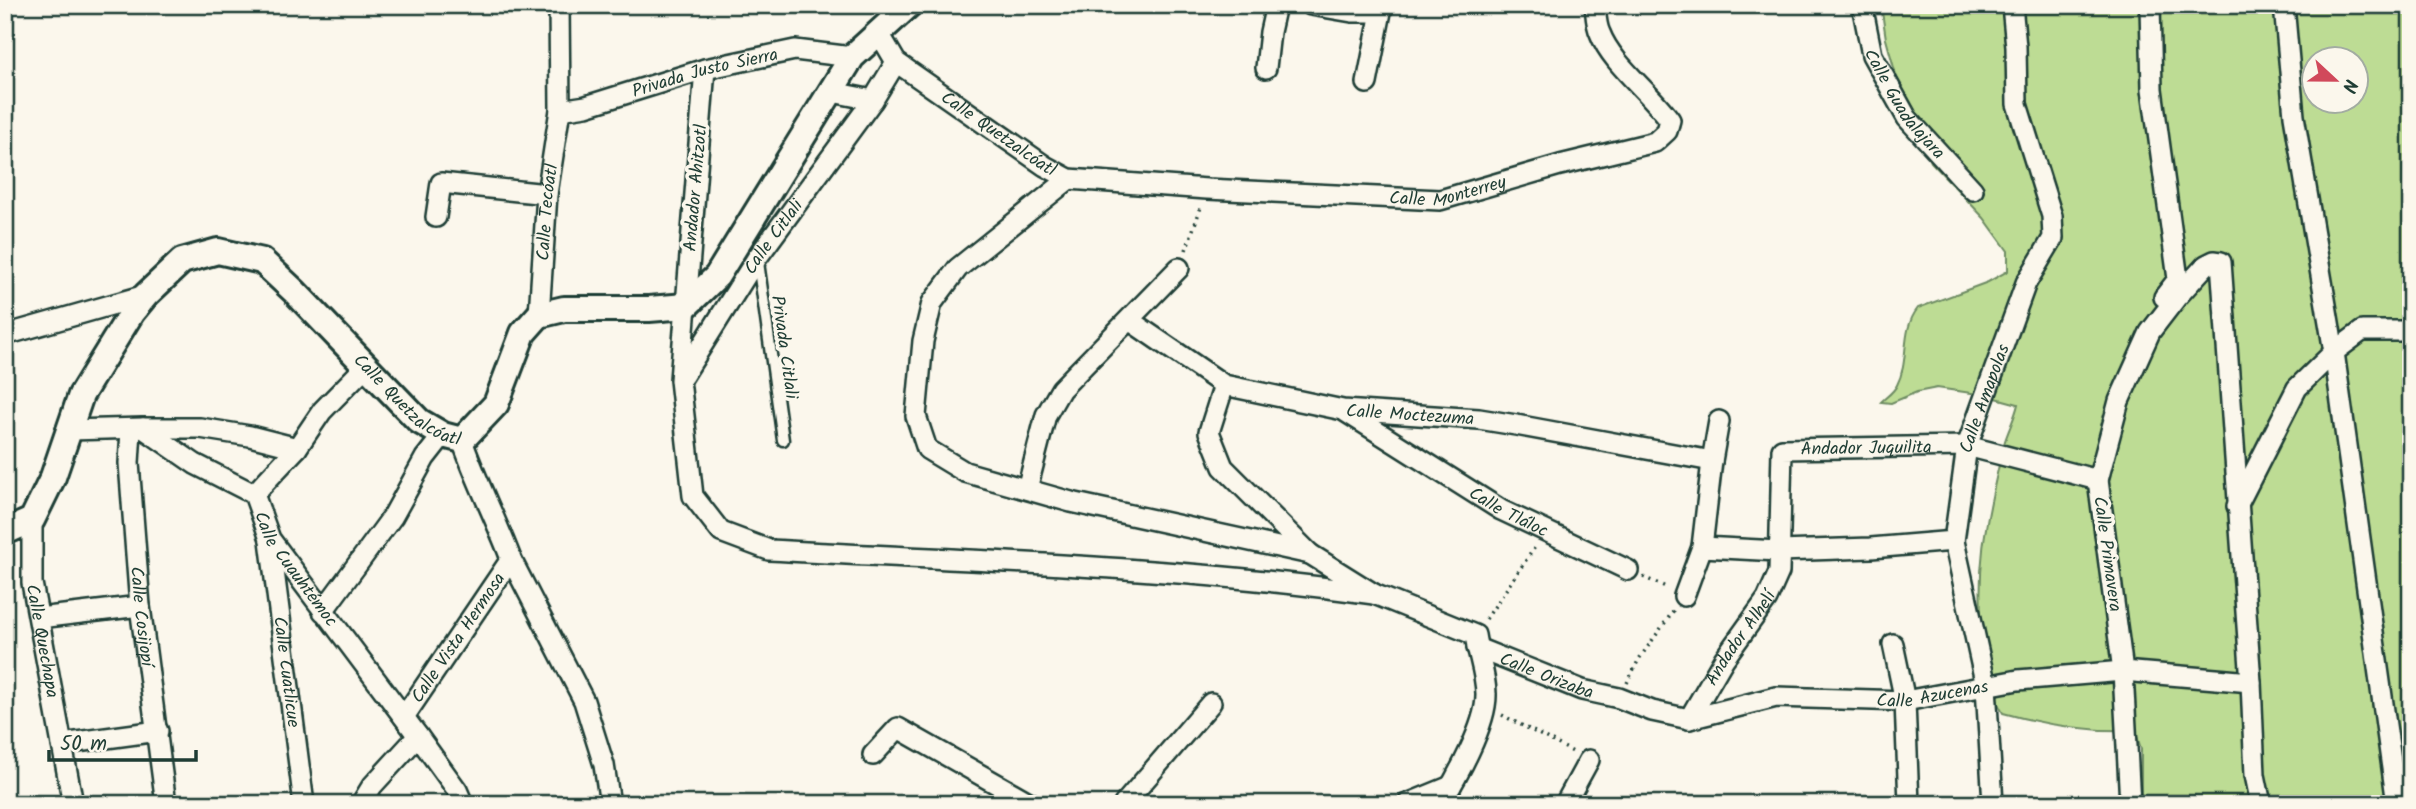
<svg xmlns="http://www.w3.org/2000/svg" width="2416" height="809" font-family="Kalam,sans-serif">
<style>
.green{fill:#bddc94;stroke:#6e8c64;stroke-width:2;fill-rule:evenodd}
.lines{fill:none;stroke-linecap:round;stroke-linejoin:round}
.service-casing{stroke:#1f3d34;stroke-width:15}
.minor-casing{stroke:#1f3d34;stroke-width:24}
.tertiary-casing{stroke:#1f3d34;stroke-width:30}
.path{stroke:#1f3d34;stroke-width:3.5;stroke-dasharray:2 5;stroke-linecap:butt}
.service{stroke:#fbf7ec;stroke-width:10}
.minor{stroke:#fbf7ec;stroke-width:19}
.tertiary{stroke:#fbf7ec;stroke-width:24}
.labels{text-anchor:middle;stroke-width:7;stroke-linejoin:round;paint-order:stroke}
.street-label{font-size:18px;fill:#1f3d34;stroke:#fbf7ec}
</style>
<rect width="100%" height="100%" fill="#fbf7ec"/>
<filter id="ink" filterUnits="userSpaceOnUse"><feTurbulence type="fractalNoise" baseFrequency=".0143" numOctaves="2"/><feDisplacementMap in="SourceGraphic" scale="14" xChannelSelector="R" yChannelSelector="G"/><feConvolveMatrix kernelMatrix="1 2 1 2 8 2 1 2 1" color-interpolation-filters="sRGB"/></filter>
<g filter="url(#ink)">
<path class="green" d="M1881,5H2411V804H2141V749L2135,730C2090,732 2046,725 2003,713C1990,691 1989,676 1985,652C1973,575 1986,518 2004,444C2008,430 2015,418 2018,404L1985,395L1937,388L1917,392L1891,403L1881,402C1886,397 1894,392 1897,385C1910,360 1900,331 1918,308L1988,282L2008,271V251L1984,218L1931,162L1896,75L1886,39ZM2314,60H2356V102H2314Z"/>
<g class="lines">
<defs>
<polyline id="service" points="758,262 783,440"/>
<g id="minor">
<polyline points="1311,5 1352,12 1381,12 1367,83"/>
<path id="s1" d="M1862,5L1872,55L1907,118L1973,190"/>
<polyline points="2150,5 2152,89 2178,279 2164,297"/>
<polyline points="2284,5 2294,116 2334,352 2397,804"/>
<path id="s2" d="M879,33L896,62L1045,166L1069,179L1207,189L1440,200L1560,165L1655,142L1667,131L1670,120C1650,92 1611,63 1600,33C1596,25 1596,14 1595,5"/>
<polyline points="1266,68 1270,32 1276,5"/>
<path d="M705,69L680,380L693,496L721,532L769,550C971,561 1174,566 1374,594"/>
<polyline points="832,92 873,100 896,62"/>
<path id="s3" d="M560,110L586,106L705,69L795,50L852,57"/>
<path d="M1069,179L958,268L932,303L923,341L916,416L927,449L965,472L1071,502L1310,554L1374,594L1475,635C1478,655 1486,675 1486,694C1487,724 1456,779 1440,804"/>
<polyline points="436,217 441,183 547,194"/>
<path id="s4" d="M539,315L547,194L560,110L559,5"/>
<path id="s5" d="M1129,320L1224,385L1343,410L1479,419L1516,425L1712,461"/>
<polyline points="5,335 146,295"/>
<path id="s6" d="M683,376L757,258L873,100"/>
<polyline points="1224,385 1209,432 1223,467 1310,554"/>
<path id="s7" d="M1346,412L1501,510L1628,570"/>
<polyline points="143,428 200,428 250,436 297,448"/>
<path id="s8" d="M69,430L143,428L195,464L254,494L270,539L418,736L457,790L463,804"/>
<path id="s9" d="M131,430L129,463L140,606L166,804"/>
<polyline points="1027,489 1046,415 1061,389 1179,268"/>
<polyline points="254,494 297,448 322,411 366,366"/>
<polyline points="2237,506 2297,388 2334,352 2362,331 2411,331"/>
<path id="s10" d="M32,520V583L73,804"/>
<path id="s11" d="M270,540L304,804"/>
<polyline points="1702,547 1779,551 1871,548 1954,541"/>
<polyline points="511,559 584,701 604,765 610,804"/>
<polyline points="1684,596 1702,547 1712,461 1719,421"/>
<polyline points="323,611 393,516 425,458 443,435"/>
<polyline points="39,618 140,606"/>
<polyline points="1893,644 1905,701 1909,804"/>
<path id="s12" d="M1477,648L1582,690L1619,698L1652,711L1689,719L1776,697L1905,701L2018,680L2123,671L2251,682"/>
<path id="s13" d="M404,717L511,559C496,519 476,481 462,440"/>
<path id="s14" d="M1689,719L1724,659L1767,599L1779,572L1782,449L1967,446L2098,480"/>
<polyline points="62,744 158,731"/>
<polyline points="873,755 898,728 1032,804"/>
<polyline points="361,804 372,786 418,736"/>
<polyline points="1124,804 1211,703"/>
<polyline points="1407,804 1451,786"/>
<polyline points="1565,804 1589,760"/>
<path id="s15" d="M1993,804L1986,686L1954,541L1967,446L2026,283L2053,238L2052,216L2017,104L2016,47L2012,5"/>
<polyline points="2130,804 2123,671 2098,480 2119,401 2150,332 2177,297 2206,265 2214,261 2221,262 2251,682 2255,775 2261,804"/>
</g>
<g id="tertiary">
<path id="s16" d="M5,532L32,520L53,477L81,395L132,312L146,295L182,261L218,251L262,261L294,291L419,421L443,435L462,440L496,404L523,333L539,315L564,309H649L686,306L717,276L852,57L909,5"/>
</g>
</defs>
<use href="#service" class="service-casing"/>
<use href="#minor" class="minor-casing"/>
<use href="#tertiary" class="tertiary-casing"/>
<g class="path">
<polyline points="1186,250 1201,207"/>
<polyline points="1643,577 1668,588"/>
<polyline points="1486,619 1535,547"/>
<polyline points="1627,683 1639,659 1674,610"/>
<polyline points="1502,715 1573,752"/>
</g>
<use href="#service" class="service"/>
<use href="#minor" class="minor"/>
<use href="#tertiary" class="tertiary"/>
</g>
</g>
<g class="labels">
<g class="street-label">
<text dy="6" stroke="none"><textPath href="#s3" startOffset="150">Privada Justo Sierra</textPath></text>
<text dy="6" stroke="none"><textPath href="#s1" startOffset="110">Calle Guadalajara</textPath></text>
<text dy="6" stroke="none"><textPath href="#s2" startOffset="159">Calle Quetzalcóatl</textPath></text>
<text transform="translate(695 188) rotate(-85)" y="6">Andador Ahitzotl</text>
<text dy="6" stroke="none"><textPath href="#s2" startOffset="623">Calle Monterrey</textPath></text>
<text dy="6" stroke="none"><textPath href="#s4" startOffset="103">Calle Tecóatl</textPath></text>
<text dy="6" stroke="none"><textPath href="#s6" startOffset="166">Calle Citlali</textPath></text>
<text transform="translate(785 347) rotate(82)" y="6">Privada Citlali</text>
<text dy="6" stroke="none"><textPath href="#s16" startOffset="618">Calle Quetzalcóatl</textPath></text>
<text dy="6" stroke="none"><textPath href="#s15" startOffset="413">Calle Amapolas</textPath></text>
<text dy="6" stroke="none"><textPath href="#s5" startOffset="304">Calle Moctezuma</textPath></text>
<text dy="6" stroke="none"><textPath href="#s14" startOffset="380">Andador Juquilita</textPath></text>
<text dy="6" stroke="none"><textPath href="#s7" startOffset="191">Calle Tláloc</textPath></text>
<text transform="translate(2108 554) rotate(82)" y="6">Calle Primavera</text>
<text dy="6" stroke="none"><textPath href="#s8" startOffset="290">Calle Cuauhtémoc</textPath></text>
<text dy="6" stroke="none"><textPath href="#s9" startOffset="187">Calle Cosijopí</textPath></text>
<text dy="6" stroke="none"><textPath href="#s13" startOffset="96">Calle Vista Hermosa</textPath></text>
<text dy="6" stroke="none"><textPath href="#s14" startOffset="96">Andador Alhelí</textPath></text>
<text dy="6" stroke="none"><textPath href="#s10" startOffset="122">Calle Quechapa</textPath></text>
<text dy="6" stroke="none"><textPath href="#s11" startOffset="133">Calle Cuatlicue</textPath></text>
<text dy="6" stroke="none"><textPath href="#s12" startOffset="75">Calle Orizaba</textPath></text>
<text dy="6" stroke="none"><textPath href="#s12" startOffset="471">Calle Azucenas</textPath></text>
</g>
</g>
<rect width="2416" height="809" fill="none" stroke="#fbf7ec" stroke-width="28"/>
<rect x="14" y="14" width="2388" height="781" fill="none" stroke="#1f3d34" stroke-width="2.5" filter="url(#ink)"/>
<g transform="translate(2335 80) rotate(112)"><circle r="33" fill="#fbf7ec" stroke="#a3ada2" stroke-width="2"/>
<path d="M0-5L12 26L0 18L-12 26Z" fill="#d1495b"/>
<text y="-10" font-size="19" font-weight="bold" text-anchor="middle" fill="#1f3d34">N</text>
</g>
<path d="M49 750v10h147v-10" fill="none" stroke="#1f3d34" stroke-width="3.5"/>
<text x="60" y="750" font-size="21" fill="#1f3d34" stroke="#fbf7ec" stroke-width="5" paint-order="stroke">50 m</text>
</svg>
